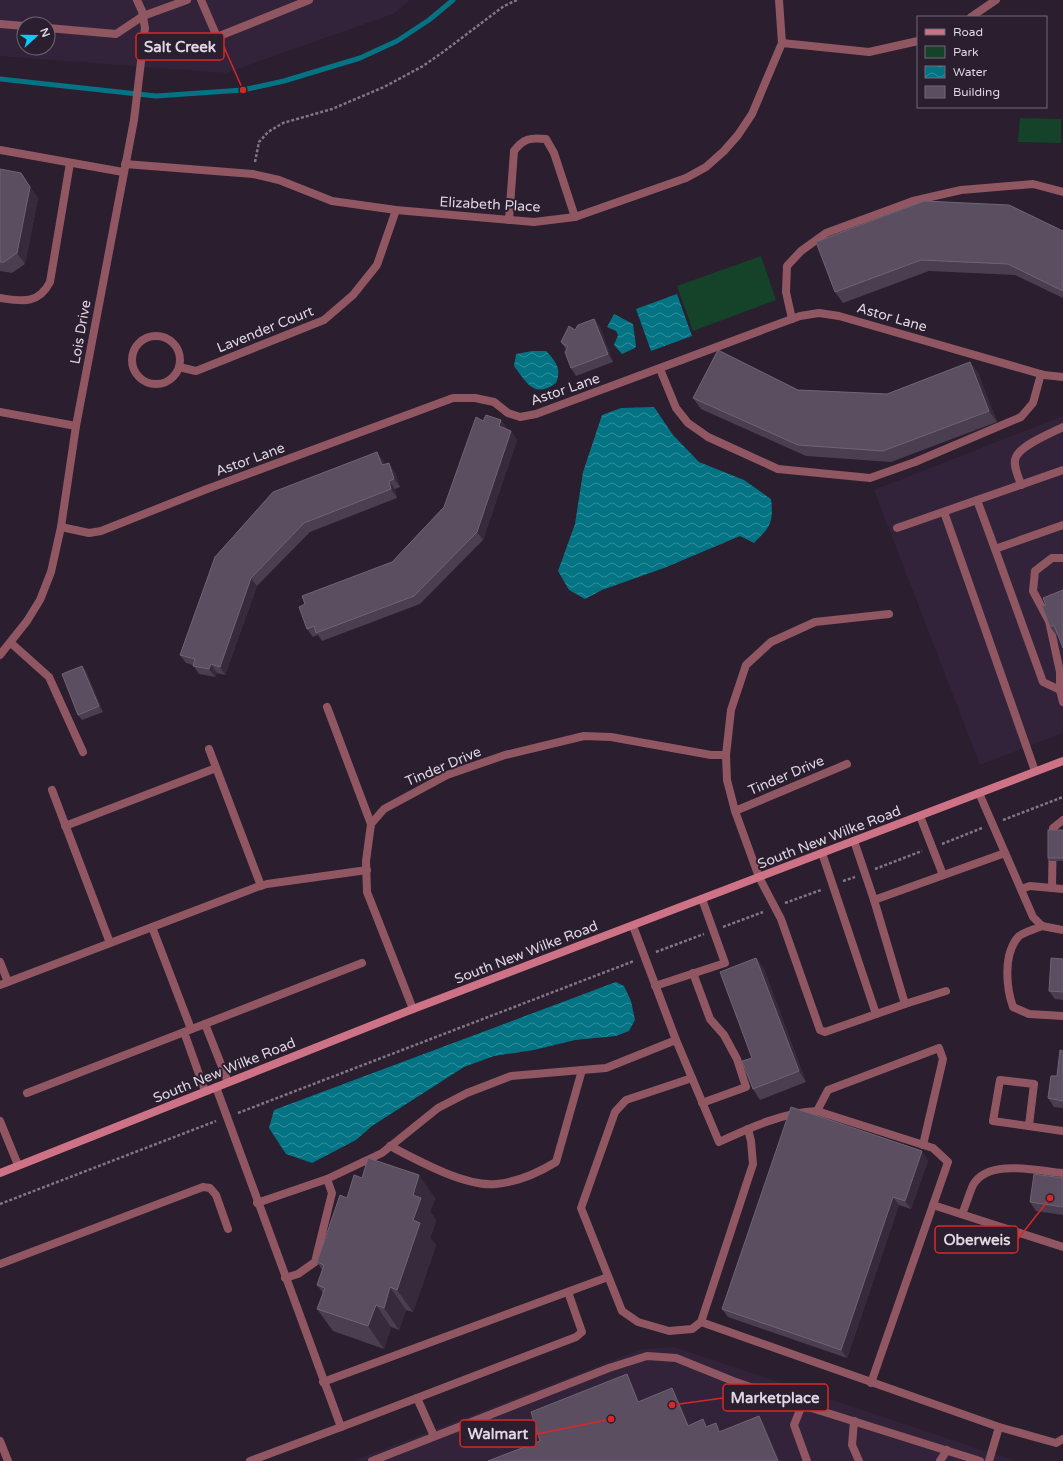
<svg xmlns="http://www.w3.org/2000/svg" width="1063" height="1461" font-family="'Varela Round',sans-serif">
<style>
.built{fill:#33233a;fill-rule:evenodd}
.green{fill:#144329}
.water{fill:url(#water-waves)}
.lines{fill:none;stroke-linecap:round;stroke-linejoin:round}
.stream{stroke:#047384;stroke-width:5}
.path{stroke:#807684;stroke-width:2.5;stroke-dasharray:3 2;stroke-linecap:butt}
.service{stroke:#905762;stroke-width:8}
.minor{stroke:#905762;stroke-width:8}
.secondary{stroke:#ce7386;stroke-width:8}
.wall{fill:#4a3e50}
.shaded-wall{fill:#372a3c}
.building{fill:#5a4e60;stroke:#6f6474}
.labels{text-anchor:middle;stroke-width:4;stroke-linejoin:round;paint-order:stroke}
.street-label{font-size:14px;fill:#dfd7e2;stroke:#2a1e2f}
.leader{fill:none;stroke:#d62828;stroke-width:1.5}
.callout-dot{fill:#d62828;stroke:#2a1e2f;stroke-width:1.5}
.callout{fill:#2a1e2f;stroke:#d62828;stroke-width:1.5}
.callout-label{font-size:15px;text-anchor:middle;font-weight:bold;fill:#dfd7e2}
</style>
<defs>
<pattern id="water-waves" width="16" height="10" patternUnits="userSpaceOnUse"><rect width="16" height="10" fill="#047384"/><path d="M0 5q4-4 8 0t8 0" fill="none" stroke="#348d9b"/></pattern>
</defs>
<rect width="100%" height="100%" fill="#2a1e2f"/>
<g class="built">
<path d="M0,0H410L393,14L226,73L0,56ZM24,24H48V48H24Z"/>
<polygon points="1063,416 1063,733 980,765 874,490"/>
<polygon points="674,1347 1015,1461 353,1461 642,1349"/>
</g>
<g class="green">
<polygon points="1020,118 1061,119 1061,143 1018,142"/>
<polygon points="761,256 776,300 693,331 677,286"/>
</g>
<g class="water">
<polygon points="677,294 692,336 651,351 636,309"/>
<polygon points="614,314 633,324 636,346 635,348 622,354 614,345 618,335 616,331 607,327"/>
<path d="M532,351H546C556,361 562,370 556,383C534,399 527,383 514,366L516,354Z"/>
<path d="M654,407L673,435L699,462L744,480L771,499C774,523 770,527 754,543L740,536L664,568L602,590L585,599L569,590L558,571L575,524L583,472L602,415L621,408Z"/>
<polygon points="616,982 624,986 631,1001 635,1020 629,1031 616,1036 575,1040 534,1050 494,1056 464,1067 372,1126 356,1140 312,1163 286,1154 269,1128 274,1110"/>
</g>
<g class="lines">
<polyline class="stream" points="0,79 156,96 243,90 284,81 360,58 397,41 429,20 453,0"/>
<g class="path">
<polyline points="255,162 259,142 268,132 283,123 332,109 384,87 423,66 443,52 504,6 517,0"/>
<polyline points="1003,820 1063,797"/>
<polyline points="942,844 982,828"/>
<polyline points="875,869 922,851"/>
<polyline points="843,881 855,877"/>
<polyline points="785,903 821,890"/>
<polyline points="723,927 763,912"/>
<polyline points="656,952 704,934"/>
<polyline points="238,1113 634,961"/>
<polyline points="0,1204 216,1121"/>
</g>
<g class="service">
<polyline points="201,0 217,37 309,0"/>
<polyline points="0,24 24,26"/>
<polyline points="48,28 116,34 143,16 187,0"/>
<polyline points="792,319 786,292 787,266 801,251 826,233 913,201 961,190 1033,184 1063,192"/>
<polyline points="660,369 676,408 688,423 708,437 778,469 870,478 915,462 1021,417 1033,403 1041,374"/>
<path d="M1021,485C1019,477 1012,465 1016,457C1021,445 1051,433 1063,427"/>
<polyline points="977,500 995,549 1063,525"/>
<polyline points="944,512 1035,771"/>
<polyline points="897,528 1063,470"/>
<polyline points="995,549 1043,682 1060,690 1062,689"/>
<polyline points="1063,558 1052,558 1035,571 1033,591 1049,621 1060,672 1060,690 1063,702"/>
<polyline points="11,643 49,677 83,752"/>
<polyline points="327,707 371,824"/>
<polyline points="209,749 261,886"/>
<polyline points="52,790 110,943"/>
<polyline points="979,793 1033,917 1042,926 1063,930"/>
<polyline points="920,816 943,875"/>
<polyline points="65,826 216,768"/>
<polyline points="854,841 874,900 905,1004 946,991"/>
<polyline points="822,853 876,1014"/>
<polyline points="759,877 781,919 820,1030 825,1032 905,1004"/>
<polyline points="1052,888 1053,828 1063,820"/>
<polyline points="1021,889 1030,886 1063,889"/>
<polyline points="874,900 1005,853"/>
<path d="M633,926L676,1040L719,1142C749,1128 784,1112 817,1111L933,1148L948,1162L871,1383"/>
<path d="M1042,926C1036,929 1024,932 1019,936C1003,953 1006,987 1013,1007L1029,1014L1063,1016"/>
<polyline points="152,927 191,1029"/>
<polyline points="0,962 8,982"/>
<polyline points="693,973 710,1019 724,1035 737,1059 746,1087 702,1103"/>
<polyline points="0,985 257,887 267,884 367,870"/>
<polyline points="655,986 725,963 702,899"/>
<polyline points="205,1024 228,1082"/>
<polyline points="184,1032 205,1091"/>
<polyline points="692,1078 626,1100 615,1112 581,1208 622,1311 638,1322 669,1331 692,1329 701,1322 753,1164 751,1141 748,1129"/>
<polyline points="216,1087 341,1427 417,1398 434,1436"/>
<polyline points="27,1093 362,963"/>
<polyline points="817,1111 828,1090 939,1048 943,1059 923,1145"/>
<polyline points="1029,1125 1034,1084 1000,1080 993,1121 1063,1131"/>
<path d="M390,1146C417,1160 465,1187 496,1184C518,1182 538,1173 556,1162L582,1070"/>
<polyline points="327,1179 382,1153 438,1108 467,1093 511,1076 606,1068 676,1040"/>
<polyline points="257,1203 327,1179 332,1193 315,1262 298,1274 285,1278"/>
<polyline points="933,1205 1063,1247"/>
<path d="M962,1214C966,1205 969,1194 973,1185C988,1158 1038,1171 1063,1173"/>
<polyline points="0,1264 203,1187 210,1188 216,1195 228,1229"/>
<polyline points="701,1322 999,1427 989,1461"/>
<polyline points="323,1382 608,1277"/>
<polyline points="417,1398 576,1337 582,1332 568,1292"/>
<polyline points="802,1405 794,1425 807,1461"/>
<polyline points="854,1421 852,1445 859,1461"/>
<polyline points="999,1427 1056,1443 1063,1439"/>
<polyline points="0,1441 8,1461"/>
<polyline points="250,1461 341,1427"/>
<polyline points="372,1461 609,1368 647,1356 676,1358 733,1381 802,1405 980,1461"/>
<polyline points="940,1461 947,1450"/>
</g>
<g class="minor">
<polyline points="971,17 996,0"/>
<polyline points="782,43 869,52 918,41"/>
<polyline points="0,150 123,172"/>
<polyline points="125,164 253,174 279,180 332,201 396,210 534,222 575,217 686,178 706,167 724,151 738,135 752,114 782,43 779,0"/>
<path d="M509,220L514,151C523,139 530,137 546,139L554,153L575,217"/>
<path d="M0,298C22,301 38,305 50,282L70,163"/>
<circle cx="156" cy="360" r="24"/>
<polyline points="179,367 196,371 324,320 353,295 377,265 396,210"/>
<polyline points="0,412 76,426"/>
<polyline points="61,527 89,533 101,531 207,489 453,398 475,398 494,402 508,413 520,417 536,414 800,316 819,313 839,316 1044,375 1063,377"/>
<polyline points="0,655 27,621 40,600 51,572 61,527 76,426 134,120 145,28 142,11 137,0"/>
<polyline points="735,811 847,764"/>
<polyline points="759,877 735,811 727,780 726,755 731,710 746,665 771,642 815,622 889,614"/>
<polyline points="413,1009 367,892 366,861 371,824 384,809 447,775 505,755 584,736 611,737 711,755 726,755"/>
<polyline points="0,1121 18,1165"/>
</g>
<polyline class="secondary" points="0,1173 413,1009 1063,761"/>
</g>
<g class="wall">
<polygon points="0,169 38,198 25,264 12,273 0,271"/>
<polygon points="924,201 1063,231 1063,298 1015,275 929,271 843,303 835,292"/>
<polygon points="594,319 600,327 613,362 576,376 571,368 566,350 561,342 575,330"/>
<polygon points="970,362 978,373 997,422 891,462 806,456 701,409 693,398 798,390 887,394"/>
<polygon points="501,420 507,429 507,430 511,431 517,440 483,540 420,604 322,641 318,635 313,637 307,629 305,604 392,562 444,507 483,421"/>
<polygon points="383,460 384,465 395,472 400,487 395,489 397,498 310,532 257,586 225,675 217,673 215,677 199,674 193,665 186,663 180,655 215,557"/>
<polygon points="1046,605 1058,634 1056,635 1050,627"/>
<polygon points="82,666 86,671 103,712 82,720 78,715"/>
<polygon points="1063,830 1063,861 1050,861 1048,858"/>
<polygon points="756,958 764,969 806,1082 760,1100 753,1089 752,1058"/>
<polygon points="1063,959 1063,1000 1055,999 1049,991"/>
<polygon points="1063,1051 1063,1108 1054,1107 1048,1098 1057,1076"/>
<polygon points="928,1160 911,1209 899,1205 847,1358 728,1317 722,1309"/>
<polygon points="362,1178 435,1198 430,1212 436,1220 430,1238 436,1245 413,1312 406,1310 399,1330 391,1327 384,1349 333,1331 317,1309 323,1293 317,1285 322,1270 317,1262 347,1198"/>
<polygon points="1063,1178 1063,1215 1036,1211 1030,1202"/>
</g>
<g class="shaded-wall">
<polygon points="21,173 38,198 25,264 17,253"/>
<polygon points="594,319 600,327 613,362 608,354"/>
<polygon points="970,362 978,373 997,422 989,411"/>
<polygon points="501,420 507,429 505,434 499,426"/>
<polygon points="511,431 517,440 483,540 477,532"/>
<polygon points="377,452 383,460 388,474 382,465"/>
<polygon points="389,463 395,472 400,487 394,479"/>
<polygon points="389,481 395,489 397,498 391,489"/>
<polygon points="251,578 257,586 225,675 220,667"/>
<polygon points="211,664 217,673 215,677 209,669"/>
<polygon points="82,666 86,671 103,712 99,706"/>
<polygon points="756,958 764,969 806,1082 799,1071"/>
<polygon points="922,1151 928,1160 911,1209 905,1201"/>
<polygon points="419,1175 435,1198 430,1212 436,1220 430,1238 436,1245 413,1312 397,1290 413,1220 413,1195"/>
<polygon points="893,1197 899,1205 847,1358 841,1350"/>
<polygon points="390,1287 406,1310 399,1330 384,1308"/>
<polygon points="376,1305 391,1327 384,1349 368,1326"/>
<polygon points="627,1374 631,1380 642,1408 638,1402"/>
<polygon points="672,1388 676,1394 692,1431 688,1426"/>
<polygon points="759,1416 763,1421 780,1461 778,1461"/>
<polygon points="716,1423 720,1429 723,1438 719,1432"/>
</g>
<g class="building">
<polygon points="0,169 21,173 30,187 17,253 4,262 0,262"/>
<polygon points="924,201 1009,205 1063,231 1063,291 1008,264 921,260 835,292 816,242"/>
<polygon points="594,319 608,354 571,368 565,352 568,347 561,342 569,326 575,330 578,325"/>
<polygon points="718,350 798,390 887,394 970,362 989,411 883,451 798,445 693,398"/>
<polygon points="486,415 501,420 499,426 511,431 477,532 414,596 316,633 314,626 307,629 299,607 305,604 302,596 392,562 444,507 476,417 483,421"/>
<polygon points="377,452 382,465 389,463 394,479 389,481 391,489 304,523 251,578 220,667 211,664 209,669 193,666 195,659 180,655 215,557 273,492"/>
<polygon points="1063,590 1063,648 1054,625 1050,627 1042,606 1046,605 1043,598"/>
<polygon points="82,666 99,706 78,715 62,674"/>
<rect x="1048" y="830" width="15" height="28"/>
<polygon points="756,958 799,1071 753,1089 742,1061 752,1058 720,972"/>
<polygon points="1051,958 1063,959 1063,992 1049,991"/>
<polygon points="1060,1050 1063,1051 1063,1101 1048,1098 1051,1076 1057,1076"/>
<polygon points="791,1107 922,1151 905,1201 893,1197 841,1350 722,1309"/>
<polygon points="368,1158 419,1175 413,1195 421,1198 413,1220 420,1223 397,1290 390,1287 384,1308 376,1305 368,1326 317,1309 325,1288 317,1285 324,1265 317,1262 340,1195 347,1198 354,1175 362,1178"/>
<polygon points="1034,1174 1063,1178 1063,1207 1030,1202"/>
<polygon points="627,1374 638,1402 672,1388 688,1426 703,1419 706,1427 716,1423 719,1432 759,1416 778,1461 488,1461 540,1441 531,1412"/>
</g>
<g class="labels">
<g class="street-label">
<text transform="translate(490 204) rotate(3)" y="5">Elizabeth Place</text>
<text transform="translate(892 317) rotate(16)" y="5">Astor Lane</text>
<text transform="translate(265 329) rotate(-22)" y="5">Lavender Court</text>
<text transform="translate(80 332) rotate(-80)" y="5">Lois Drive</text>
<text transform="translate(565 389) rotate(-19)" y="5">Astor Lane</text>
<text transform="translate(250 459) rotate(-20)" y="5">Astor Lane</text>
<text transform="translate(443 766) rotate(-23)" y="5">Tinder Drive</text>
<text transform="translate(786 775) rotate(-23)" y="5">Tinder Drive</text>
<text transform="translate(829 837) rotate(-21)" y="5">South New Wilke Road</text>
<text transform="translate(526 952) rotate(-21)" y="5">South New Wilke Road</text>
<text transform="translate(224 1070) rotate(-22)" y="5">South New Wilke Road</text>
</g>
</g>
<path class="leader" d="M243 90L224 47M1050 1198L1018 1239M672 1405L723 1398M611 1419L536 1434"/>
<g class="callout-dot">
<circle cx="243" cy="90" r="4"/>
<circle cx="1050" cy="1198" r="4"/>
<circle cx="672" cy="1405" r="4"/>
<circle cx="611" cy="1419" r="4"/>
</g>
<g class="callout">
<rect x="136" y="33" width="88" height="27" rx="4"/>
<rect x="935" y="1226" width="83" height="27" rx="4"/>
<rect x="723" y="1384" width="105" height="27" rx="4"/>
<rect x="460" y="1420" width="76" height="27" rx="4"/>
</g>
<g class="callout-label">
<text x="180" y="52">Salt Creek</text>
<text x="977" y="1245">Oberweis</text>
<text x="775" y="1403">Marketplace</text>
<text x="498" y="1439">Walmart</text>
</g>
<rect x="917" y="16" width="130" height="92" fill="#2a1e2f" stroke="#726877"/>
<rect x="925" y="29" width="20" height="6" fill="#ce7386" stroke="#726877"/>
<text x="953" y="36" font-size="12" fill="#dfd7e2">Road</text>
<rect x="925" y="46" width="20" height="12" fill="#144329" stroke="#726877"/>
<text x="953" y="56" font-size="12" fill="#dfd7e2">Park</text>
<rect x="925" y="66" width="20" height="12" fill="url(#water-waves)" stroke="#726877"/>
<text x="953" y="76" font-size="12" fill="#dfd7e2">Water</text>
<rect x="925" y="86" width="20" height="12" fill="#5a4e60" stroke="#726877"/>
<text x="953" y="96" font-size="12" fill="#dfd7e2">Building</text>
<g transform="translate(36 36) rotate(69)"><circle r="19" fill="#2a1e2f" stroke="#726877"/>
<path d="M0-3L7 15L0 10L-7 15Z" fill="#0bcafa"/>
<text y="-6" font-size="11" font-weight="bold" text-anchor="middle" fill="#dfd7e2">N</text>
</g>
</svg>
